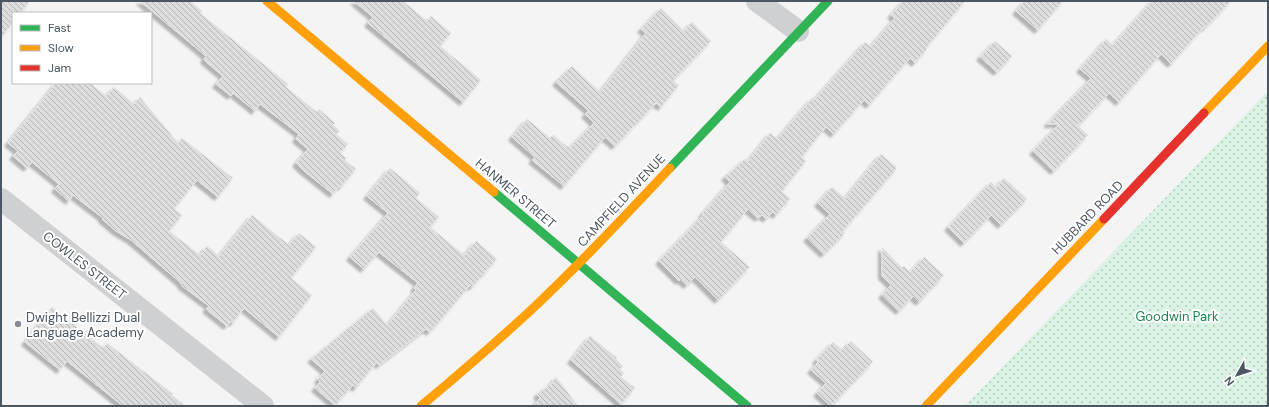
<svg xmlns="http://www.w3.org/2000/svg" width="1269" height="407" font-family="'DM Sans',sans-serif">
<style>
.grass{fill:url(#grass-dots)}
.building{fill:url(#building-back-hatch);stroke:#e5e6e7;filter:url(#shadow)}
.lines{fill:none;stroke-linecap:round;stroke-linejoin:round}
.path{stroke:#bcc7c4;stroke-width:2.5;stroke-dasharray:3 2;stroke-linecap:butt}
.street{stroke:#ced0d2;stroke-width:22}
.fast{stroke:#30b455;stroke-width:9}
.slow{stroke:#ff9f0a;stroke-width:9}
.jam{stroke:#e5322d;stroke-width:9}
.poi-dot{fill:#868d94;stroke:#fff;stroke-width:1.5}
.labels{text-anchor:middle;stroke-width:4;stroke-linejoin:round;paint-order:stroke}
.street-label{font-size:13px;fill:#4a5661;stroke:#fff}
.park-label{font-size:13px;fill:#17864f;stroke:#fff}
.poi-label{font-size:13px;fill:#4a5661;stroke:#fff;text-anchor:start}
</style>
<defs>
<pattern id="grass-dots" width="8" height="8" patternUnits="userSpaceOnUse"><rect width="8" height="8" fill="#d9f2e3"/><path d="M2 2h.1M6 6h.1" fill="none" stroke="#b2c7bb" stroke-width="1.8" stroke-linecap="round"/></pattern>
<pattern id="building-back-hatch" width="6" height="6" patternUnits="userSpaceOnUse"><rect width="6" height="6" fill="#ddddde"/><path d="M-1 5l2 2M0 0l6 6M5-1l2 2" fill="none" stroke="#b5b6b7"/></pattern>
<filter id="shadow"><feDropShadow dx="-3.5" dy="3.5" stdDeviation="1" flood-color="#0004"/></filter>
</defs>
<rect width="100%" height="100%" fill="#f4f4f4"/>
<polygon class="grass" points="1268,91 1268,406 965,406"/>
<g class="building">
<polygon points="1,1 30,1 20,13 13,13 13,22 1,38"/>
<polygon points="140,1 190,1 202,11 200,13 288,84 286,87 317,112 319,109 335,123 333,125 340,131 336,134 348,144 340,153 346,158 345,160 356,169 341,187 339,186 333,194 303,170 296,163 308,149 296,139 299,134 260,104 255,111 233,93 231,96 216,84 223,76 204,60 206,56"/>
<polygon points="354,1 403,1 427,21 431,16 451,33 440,46 481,80 463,102 368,23 373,17"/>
<polygon points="903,1 965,1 926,48 927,49 915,63 910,58 869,105 864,100 834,134 826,127 802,157 806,161 782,191 790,199 776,215 773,212 766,219 762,215 758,218 748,209 721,242 750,267 718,300 695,277 687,285 680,279 679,281 659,261 703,215 702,214 730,182 725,177 745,159 748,161 770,133 777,139 812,98 814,100 865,42 870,47 895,18 891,15"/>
<polygon points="1025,1 1063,1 1038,30 1016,11"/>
<polygon points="1152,1 1231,1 1205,28 1204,27 1171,64 1161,54 1119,102 1109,93 1080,124 1076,124 1088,135 1054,171 1033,151 1059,124 1047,124 1091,78 1080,69 1096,51 1106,39 1113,45"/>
<polygon points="661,8 684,31 692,22 711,41 674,79 675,81 674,82 679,85 661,107 656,103 615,146 605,137 564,186 532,160 535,157 512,137 527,119 550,138 553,135 569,148 594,123 585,114 589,111 556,82 572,66 600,92 646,33 641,29"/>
<polygon points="995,41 1012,56 997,72 980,57"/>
<polygon points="56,83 90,83 106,96 114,87 134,104 140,97 178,143 182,138 233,178 218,197 197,180 174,209 182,215 169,231 200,255 207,246 219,256 252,215 289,245 299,233 316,247 291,278 312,295 279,337 244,308 233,323 231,321 227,326 206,309 209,306 181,285 182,284 131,240 116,231 102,219 103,218 73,195 69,201 55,189 59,184 32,162 27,168 13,156 18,151 8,143"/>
<polygon points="881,154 897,168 843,231 845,233 824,254 807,238 830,214 818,203 832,187 845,198"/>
<polygon points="390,168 420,193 416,198 439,217 430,227 464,255 476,241 497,259 472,287 470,285 435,327 435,326 430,332 426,329 379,365 377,362 356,388 353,385 335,405 315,388 320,382 318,379 325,371 311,359 373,308 387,325 416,290 414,288 418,283 379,252 364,269 350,257 388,213 367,196"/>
<polygon points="1004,178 1027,199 1001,225 991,215 964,243 948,227 991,182 996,187"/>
<polygon points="882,247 902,268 904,266 910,272 924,257 944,275 919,302 913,296 899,311 882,295 891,285 882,276"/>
<polygon points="52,307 103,348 107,343 173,394 172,395 185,406 123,406 67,361 60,370 25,342"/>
<polygon points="590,336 617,358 616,359 623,366 620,369 624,373 621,377 635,388 621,404 571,360"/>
<polygon points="851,341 873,362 831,406 817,393 826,383 811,370 818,362 816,360 833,342 842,350"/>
<polygon points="556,377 578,406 533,406 540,398 537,394 551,384"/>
</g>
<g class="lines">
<polyline class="path" points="1266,406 1268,404"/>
<g class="street">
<polyline points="757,1 798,31"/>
<polyline points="1,199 263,406"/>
</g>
<g class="fast">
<polyline points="670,168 828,1"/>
<polyline points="494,192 747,406"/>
</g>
<g class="slow">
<polyline points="267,1 494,192"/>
<polyline points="1204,113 1268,46"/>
<path d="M421,406C458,375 494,344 529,312C578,266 624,217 670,168"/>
<polyline points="926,406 1104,219"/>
</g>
<polyline class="jam" points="1104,219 1204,113"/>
</g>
<circle class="poi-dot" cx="18" cy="324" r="4"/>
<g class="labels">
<g class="street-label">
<text transform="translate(516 193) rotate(40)" y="5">HANMER STREET</text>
<text transform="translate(621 200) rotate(-47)" y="5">CAMPFIELD AVENUE</text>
<text transform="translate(1087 217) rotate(-46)" y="5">HUBBARD ROAD</text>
<text transform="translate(85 265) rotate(38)" y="5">COWLES STREET</text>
</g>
<g class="park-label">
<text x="1177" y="321">Goodwin Park</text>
</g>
<g class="poi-label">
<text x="26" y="322">Dwight Bellizzi Dual<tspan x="26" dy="15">Language Academy</tspan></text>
</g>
</g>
<rect width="1269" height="407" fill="none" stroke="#4a5661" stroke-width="4"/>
<rect x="12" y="12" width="140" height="72" fill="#ffffff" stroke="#b7bbc0"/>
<rect x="20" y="25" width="20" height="6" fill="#30b455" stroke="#b7bbc0"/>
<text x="48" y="32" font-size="12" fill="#4a5661">Fast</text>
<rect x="20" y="45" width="20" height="6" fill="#ff9f0a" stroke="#b7bbc0"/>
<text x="48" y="52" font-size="12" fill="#4a5661">Slow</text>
<rect x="20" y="65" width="20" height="6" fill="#e5322d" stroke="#b7bbc0"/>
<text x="48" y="72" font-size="12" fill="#4a5661">Jam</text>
<g transform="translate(1237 375) rotate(231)" stroke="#ffffff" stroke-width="3" paint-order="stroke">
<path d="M0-3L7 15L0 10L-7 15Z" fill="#4a5661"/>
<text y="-6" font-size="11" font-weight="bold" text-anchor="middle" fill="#4a5661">N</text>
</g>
</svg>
